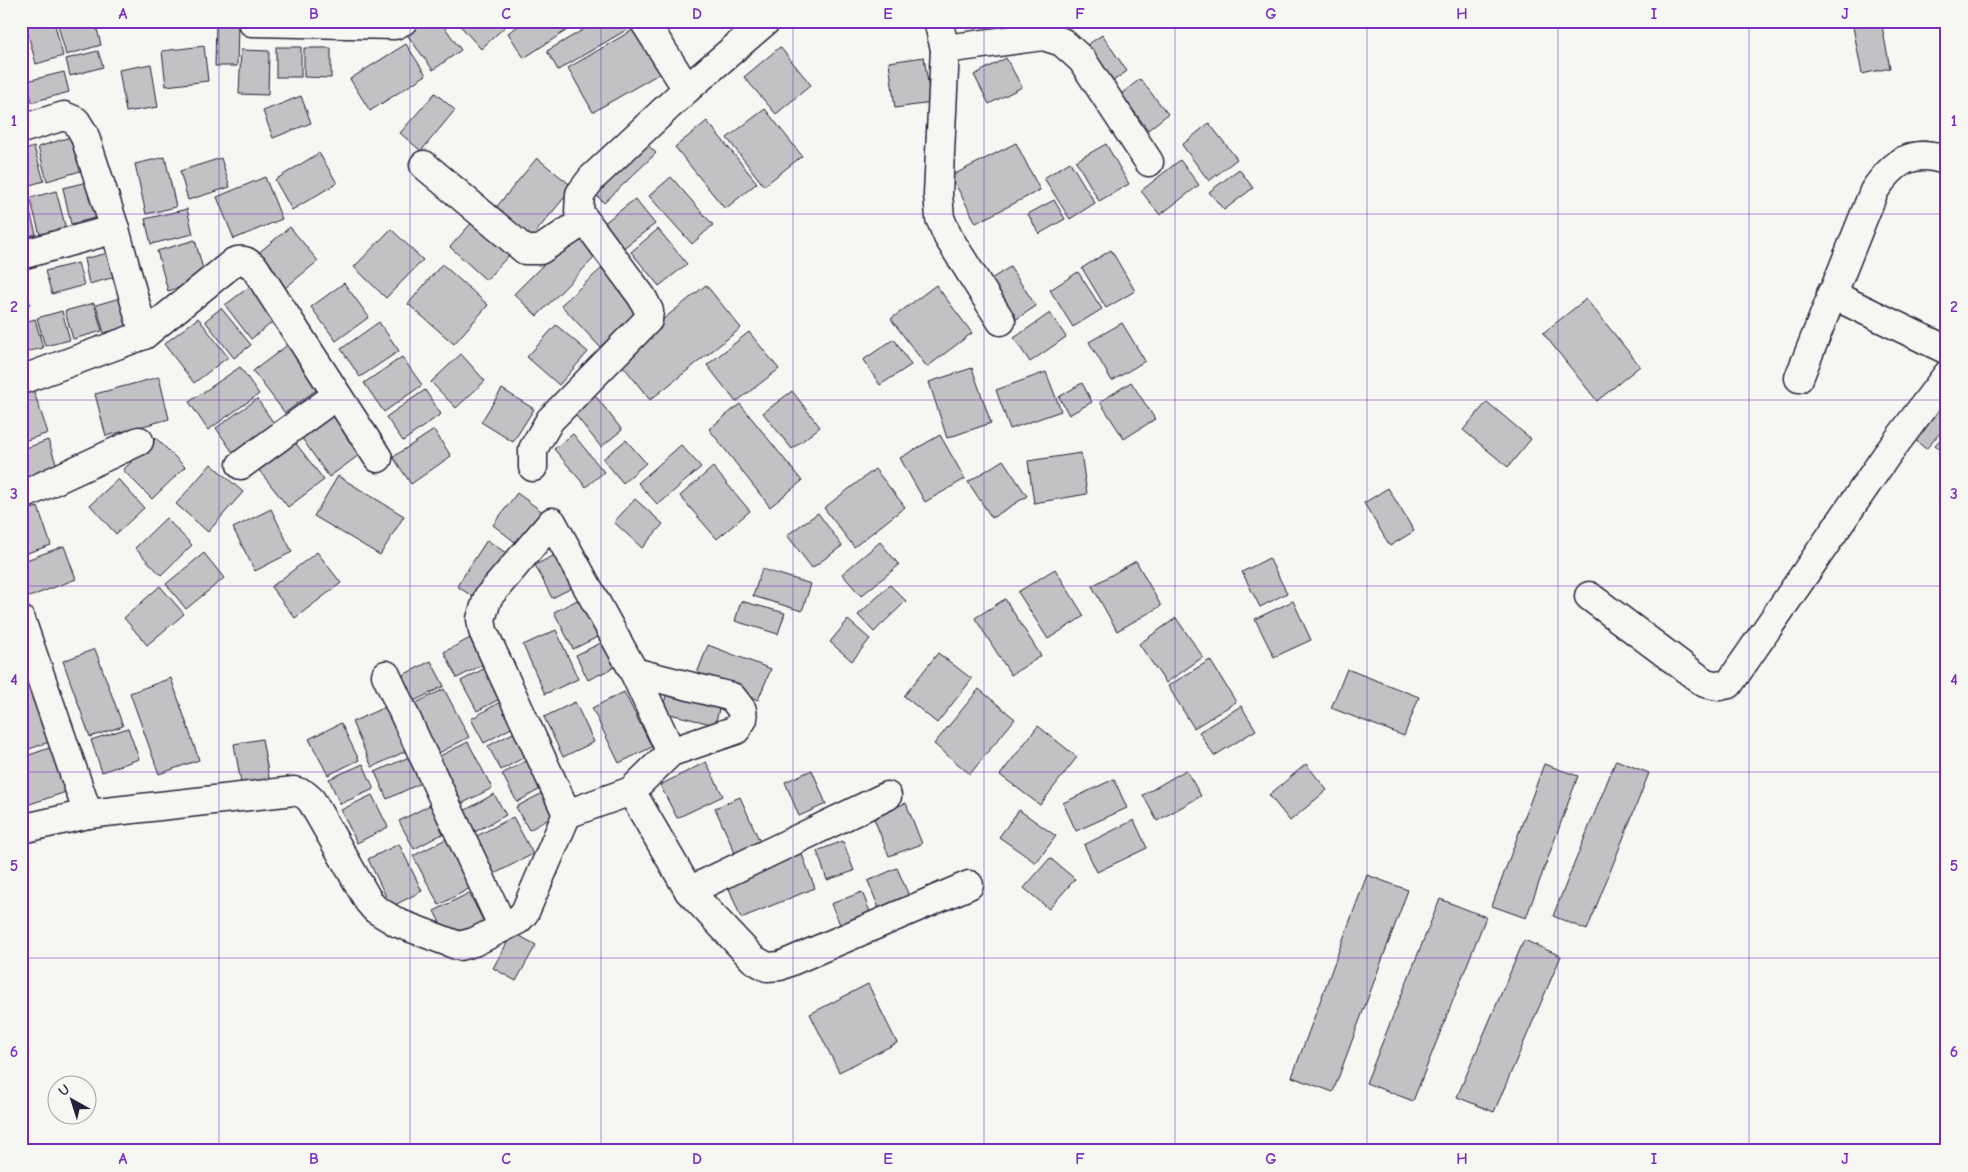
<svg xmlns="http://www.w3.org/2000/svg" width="1968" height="1172" font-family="'Comic Neue',sans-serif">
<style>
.building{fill:#c2c2c4;stroke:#22223b}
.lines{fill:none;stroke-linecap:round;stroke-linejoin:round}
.street-casing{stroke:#22223b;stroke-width:31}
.street{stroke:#f6f6f2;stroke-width:28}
.grid{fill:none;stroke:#7b2cbf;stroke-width:1;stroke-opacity:0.55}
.neatline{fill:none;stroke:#7b2cbf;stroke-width:2}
.grid-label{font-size:16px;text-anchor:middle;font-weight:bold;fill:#7b2cbf}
</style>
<rect width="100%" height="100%" fill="#f6f6f2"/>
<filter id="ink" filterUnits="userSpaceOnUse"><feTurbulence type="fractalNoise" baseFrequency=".02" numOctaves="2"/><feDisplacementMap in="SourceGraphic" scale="10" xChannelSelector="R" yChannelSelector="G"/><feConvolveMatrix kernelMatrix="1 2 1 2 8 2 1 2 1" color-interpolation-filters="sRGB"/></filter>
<g filter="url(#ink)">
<g class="building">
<polygon points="44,21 54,21 63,56 36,64 26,26"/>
<polygon points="57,21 95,21 101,45 66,55"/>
<polygon points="150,21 185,21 186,23 151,28"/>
<polygon points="216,21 238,21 237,66 215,66"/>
<polygon points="411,21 440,21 461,50 433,70 402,28"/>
<polygon points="456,21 511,21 481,49"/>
<polygon points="526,21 562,21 567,30 524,58 508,33"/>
<polygon points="598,21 630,21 633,26 558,70 547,51"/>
<polygon points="1881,21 1890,68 1862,74 1853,27"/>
<polygon points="636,28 662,72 593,112 568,68"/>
<polygon points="1102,35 1127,71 1106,86 1081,49"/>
<polygon points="406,44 426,75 370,111 350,79"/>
<polygon points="204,46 208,81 166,86 162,51"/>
<rect x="276" y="47" width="25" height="30"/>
<polygon points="780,47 811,85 776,114 744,77"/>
<polygon points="304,48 331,48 331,78 304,77"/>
<polygon points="21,49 26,65 21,66"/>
<polygon points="241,50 269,51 268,95 239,94"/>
<polygon points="98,51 103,67 70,76 66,59"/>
<polygon points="924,57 931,103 895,108 889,62"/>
<polygon points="1006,58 1022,87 989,104 974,75"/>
<polygon points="151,64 158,107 126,112 119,70"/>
<polygon points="64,72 69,92 32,102 27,81"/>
<polygon points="1140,79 1168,114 1148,130 1121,94"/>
<polygon points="435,93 455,110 421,151 400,133"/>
<polygon points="21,94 28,119 21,120"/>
<polygon points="301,96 311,123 273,138 263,111"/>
<polygon points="765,109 802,156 764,186 727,138"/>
<polygon points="707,121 757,183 725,209 675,147"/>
<polygon points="1209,123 1237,159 1209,181 1182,145"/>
<polygon points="77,135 87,169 47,181 38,147"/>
<polygon points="641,138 656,153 604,203 589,188"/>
<polygon points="1016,143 1040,190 976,223 951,176"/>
<polygon points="1106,144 1129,184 1099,201 1076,161"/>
<polygon points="34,147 44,181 26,186 21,169 21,151"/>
<polygon points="319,153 337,183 292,210 275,180"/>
<polygon points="165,157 176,207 146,214 135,164"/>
<polygon points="221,158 230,187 188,200 180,171"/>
<polygon points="537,158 573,187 530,239 494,210"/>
<polygon points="1180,160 1199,185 1160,215 1141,191"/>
<polygon points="1070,162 1095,203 1070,219 1044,178"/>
<polygon points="1239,169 1253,188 1224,210 1209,192"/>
<polygon points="265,177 282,219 234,239 217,197"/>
<polygon points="671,177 713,225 692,244 649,196"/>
<polygon points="98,179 107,215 71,224 63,188"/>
<polygon points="56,191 66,229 40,235 30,198"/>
<polygon points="26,197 36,234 21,238 21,198"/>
<polygon points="635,199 655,224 622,249 603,224"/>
<polygon points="1054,200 1065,219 1039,234 1028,214"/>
<polygon points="187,209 193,234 151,244 145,219"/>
<polygon points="475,219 512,252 486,280 450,247"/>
<polygon points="290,227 318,261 285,288 257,254"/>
<polygon points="391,229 423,260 386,298 354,267"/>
<polygon points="658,229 687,264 659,286 631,252"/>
<polygon points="578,230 600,252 537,316 514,294"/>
<polygon points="195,240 206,280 168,291 157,251"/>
<polygon points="1111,250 1135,291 1106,308 1082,268"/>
<polygon points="112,252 119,276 89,284 84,259"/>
<polygon points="78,263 84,285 52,294 45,271"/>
<polygon points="442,264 488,305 454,344 408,304"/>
<polygon points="1010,267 1036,306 1009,324 983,284"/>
<polygon points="602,268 641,309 600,347 561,305"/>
<polygon points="1078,272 1102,309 1073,327 1050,290"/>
<polygon points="21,278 30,304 21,307"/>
<polygon points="344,283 369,317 336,341 311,307"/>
<polygon points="252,285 278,318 251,339 225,305"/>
<polygon points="706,285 741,328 650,400 616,357"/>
<polygon points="936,285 972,333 927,367 891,319"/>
<polygon points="130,295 138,323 104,333 96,305"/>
<polygon points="1586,299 1640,366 1597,401 1543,333"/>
<polygon points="94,303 102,331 73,339 65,311"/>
<polygon points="221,308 251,345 234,358 205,321"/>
<polygon points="62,311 70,340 45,346 37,318"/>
<polygon points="1050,313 1066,337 1030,362 1014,338"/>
<polygon points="198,318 228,357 194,383 164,344"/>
<polygon points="35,319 43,348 21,353 21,323"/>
<polygon points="379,322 399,351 360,377 341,349"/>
<polygon points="1122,323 1145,361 1112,381 1089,342"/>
<polygon points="556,325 588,352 559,385 527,357"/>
<polygon points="749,332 779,369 736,402 707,365"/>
<polygon points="894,339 911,365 880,385 863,360"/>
<polygon points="289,344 320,387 285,413 253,371"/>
<polygon points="461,354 485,381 456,408 431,382"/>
<polygon points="402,357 422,385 384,412 364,383"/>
<polygon points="240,367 259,394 208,430 189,402"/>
<polygon points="972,368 991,423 947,438 929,382"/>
<polygon points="1046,372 1061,411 1010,429 996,390"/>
<polygon points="159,377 169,419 106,436 95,394"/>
<polygon points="1131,382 1155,419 1124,439 1100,402"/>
<polygon points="1082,383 1092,402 1069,415 1059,397"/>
<polygon points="33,389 48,433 21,442 21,393"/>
<polygon points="502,389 534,409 513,442 481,422"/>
<polygon points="425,390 441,414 403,441 386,417"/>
<polygon points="591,390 622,430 601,447 569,407"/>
<polygon points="792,391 820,427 792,449 763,413"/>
<polygon points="257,399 280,432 238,460 216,428"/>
<polygon points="1487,402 1531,439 1508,467 1463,430"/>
<polygon points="1935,403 1947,412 1947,425 1926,449 1908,434"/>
<polygon points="740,404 802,481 770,507 709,429"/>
<polygon points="336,407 366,450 329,477 299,434"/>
<polygon points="434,430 451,456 411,484 393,457"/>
<polygon points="1947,432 1947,456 1935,445"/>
<polygon points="573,434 604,472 586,487 554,449"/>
<polygon points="940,435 965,479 925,502 900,458"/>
<polygon points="156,438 185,467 152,499 123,470"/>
<polygon points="48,440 58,469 21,483 21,450"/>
<polygon points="626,440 646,463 623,483 603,459"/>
<polygon points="294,441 324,480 288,507 258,469"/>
<polygon points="681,445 701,467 658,505 638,483"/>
<polygon points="1081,453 1087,494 1034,503 1028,461"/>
<polygon points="1003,460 1027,496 992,518 968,482"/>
<polygon points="211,464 243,492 208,532 176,504"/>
<polygon points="713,467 750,511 717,539 680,496"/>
<polygon points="875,469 905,507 854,547 824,508"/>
<polygon points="338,476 404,516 380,555 314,516"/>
<polygon points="118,479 144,508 116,534 90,505"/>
<polygon points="1388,488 1414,531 1390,546 1364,503"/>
<polygon points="517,493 548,516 524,549 493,525"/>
<polygon points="635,499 663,524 642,548 614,522"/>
<polygon points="38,507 51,545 21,555 21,512"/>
<polygon points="271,509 292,552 255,571 233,528"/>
<polygon points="818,513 842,546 812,568 787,535"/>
<polygon points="166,518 192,545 161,575 135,548"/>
<polygon points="487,540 512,557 482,603 457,586"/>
<polygon points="880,542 899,565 861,596 842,574"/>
<polygon points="64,546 76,579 21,600 21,562"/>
<polygon points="563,551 580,584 552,598 535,565"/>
<polygon points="317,552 341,583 295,618 271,587"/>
<polygon points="204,553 224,578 186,609 166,584"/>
<polygon points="1269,558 1287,593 1260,607 1242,572"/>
<polygon points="1136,561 1161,606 1117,631 1092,586"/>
<polygon points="762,569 811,584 802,611 753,596"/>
<polygon points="1055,569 1084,616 1048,639 1018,592"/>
<polygon points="890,585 906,601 874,632 858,615"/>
<polygon points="160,586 184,614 147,645 124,618"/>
<polygon points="589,594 608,632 573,649 554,612"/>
<polygon points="1005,599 1041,656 1011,675 975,618"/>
<polygon points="741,601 785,613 778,634 735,621"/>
<polygon points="1293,601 1311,640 1274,657 1255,619"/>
<polygon points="1176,618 1203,657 1166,683 1139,644"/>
<polygon points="848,620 870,639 852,661 830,642"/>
<polygon points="556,630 578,679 545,694 523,645"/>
<polygon points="474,636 488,662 457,678 444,652"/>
<polygon points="609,639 621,664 588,680 576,655"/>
<polygon points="708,645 771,669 758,700 696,676"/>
<polygon points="95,649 123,726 90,737 63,661"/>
<polygon points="938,653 972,679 937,723 904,696"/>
<polygon points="21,658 29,681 21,684"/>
<polygon points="1210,660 1236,702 1194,728 1168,686"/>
<polygon points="431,661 444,686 412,702 399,677"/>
<polygon points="489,666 505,696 477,711 461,681"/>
<polygon points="1347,669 1419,697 1404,736 1331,708"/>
<polygon points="171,678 199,760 159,774 130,693"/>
<polygon points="30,686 49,742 21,752 21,689"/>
<polygon points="444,689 469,737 437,754 412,705"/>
<polygon points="979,689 1015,719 970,774 934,744"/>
<polygon points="624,692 652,747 619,763 592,708"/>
<polygon points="667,692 720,705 715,725 662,712"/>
<polygon points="500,702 513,727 484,743 471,719"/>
<polygon points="575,702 594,742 563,757 544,717"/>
<polygon points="1241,706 1256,730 1214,756 1199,732"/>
<polygon points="385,707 406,751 372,767 352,722"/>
<polygon points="341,723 359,760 328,775 309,739"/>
<polygon points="1038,726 1077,757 1040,805 1000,775"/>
<polygon points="128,728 139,759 102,772 91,740"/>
<polygon points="517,731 530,754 501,770 488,746"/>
<polygon points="262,739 270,783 242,788 234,744"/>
<polygon points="468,742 492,788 459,805 436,758"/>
<polygon points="52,747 66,792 27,805 21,787 21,758"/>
<polygon points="409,757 421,783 387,799 375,772"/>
<polygon points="531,758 546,786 517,802 502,774"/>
<polygon points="1616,760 1649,773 1587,930 1553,916"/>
<polygon points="706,762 723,796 677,818 660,785"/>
<polygon points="363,764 374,789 340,804 329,779"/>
<polygon points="1306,764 1327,790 1290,821 1269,795"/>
<polygon points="1544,764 1578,776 1526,918 1492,906"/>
<polygon points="812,770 826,804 799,816 785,782"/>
<polygon points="1186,770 1201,796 1157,821 1143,795"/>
<polygon points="1114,779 1127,808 1076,831 1063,803"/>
<polygon points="546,791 558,814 529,830 516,807"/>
<polygon points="494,794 506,815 473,833 462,812"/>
<polygon points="372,795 388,827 357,843 341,810"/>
<polygon points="740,797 760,842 735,853 715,808"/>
<polygon points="434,803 448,831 414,849 399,821"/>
<polygon points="906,803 922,844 889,856 873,816"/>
<polygon points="1019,810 1056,836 1036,863 999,837"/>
<polygon points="513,817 533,854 494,874 475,837"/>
<polygon points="1134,820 1147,848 1097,872 1084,845"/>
<polygon points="448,838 474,886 439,905 413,856"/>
<polygon points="843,841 854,871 827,880 817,851"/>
<polygon points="399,844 422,891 391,907 368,859"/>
<polygon points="801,852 815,888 741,918 726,881"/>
<polygon points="1050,858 1075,879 1049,909 1024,888"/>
<polygon points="897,868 912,903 882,916 868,881"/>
<polygon points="1367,875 1408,890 1333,1092 1292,1077"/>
<polygon points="862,892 873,919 843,931 831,904"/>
<polygon points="469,893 484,922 449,940 434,911"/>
<polygon points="1440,899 1486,917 1413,1101 1366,1083"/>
<polygon points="513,932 536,945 516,981 493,968"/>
<polygon points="1524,940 1561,956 1494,1112 1457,1097"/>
<polygon points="868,984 897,1043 839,1072 810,1014"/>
</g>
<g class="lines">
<defs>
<g id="street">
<polyline points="644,21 687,89"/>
<polyline points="938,21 945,49 1043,36 1062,42 1082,60 1149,162"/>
<polyline points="252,22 395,25 403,21"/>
<polyline points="945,49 938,194 940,218 948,237 1001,321"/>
<polyline points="21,129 64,116 76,121 84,134 115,229 144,335 21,380"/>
<polyline points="424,165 525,250 540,250 584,221"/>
<polyline points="21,255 115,229"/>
<polyline points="1831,294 1947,350"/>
<path d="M144,335L234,262C243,258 248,262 255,268L378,458"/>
<path d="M1799,378L1874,191C1893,163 1912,147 1947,161"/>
<polyline points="241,465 337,395"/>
<polyline points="533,467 533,449 550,420 648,320 649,311 642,297 579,212 580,194 592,178 687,89 766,21"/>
<polyline points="21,496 139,441"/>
<polyline points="1589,596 1705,683 1719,686 1729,684 1886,456 1947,375"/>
<polyline points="21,620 88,814"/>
<polyline points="386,675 503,927"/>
<polyline points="631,791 671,752 736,730 743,719 742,710 732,697 634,672"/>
<polyline points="567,814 483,631 481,619 488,597 552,522 634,672 671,752"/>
<polyline points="21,829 88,814 294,791 304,794 311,800 369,902 375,909 398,923 459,946 474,942 518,920 525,912 567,814 631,791 689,891 753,959 767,967 780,966 969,885"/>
<polyline points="689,891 887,796"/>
</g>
</defs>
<use href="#street" class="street-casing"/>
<use href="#street" class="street"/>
</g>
</g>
<path class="grid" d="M219,21V1151M410,21V1151M601,21V1151M793,21V1151M984,21V1151M1175,21V1151M1367,21V1151M1558,21V1151M1749,21V1151M21,214H1947M21,400H1947M21,586H1947M21,772H1947M21,958H1947"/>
<rect width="1968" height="1172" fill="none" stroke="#f6f6f2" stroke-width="55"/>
<g transform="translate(72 1100) rotate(321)"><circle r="24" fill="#f6f6f2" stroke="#a1a1a9"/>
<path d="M0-4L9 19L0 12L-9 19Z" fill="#22223b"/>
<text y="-8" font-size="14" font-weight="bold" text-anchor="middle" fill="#22223b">U</text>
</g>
<rect x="28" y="28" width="1912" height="1116" class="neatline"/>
<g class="grid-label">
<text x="123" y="19">A</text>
<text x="314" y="19">B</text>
<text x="506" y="19">C</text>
<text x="697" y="19">D</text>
<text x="888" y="19">E</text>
<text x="1080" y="19">F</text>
<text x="1271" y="19">G</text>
<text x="1462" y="19">H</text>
<text x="1654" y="19">I</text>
<text x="1845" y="19">J</text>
<text x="14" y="126">1</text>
<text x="1954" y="126">1</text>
<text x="14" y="312">2</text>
<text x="1954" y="312">2</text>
<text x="14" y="499">3</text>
<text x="1954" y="499">3</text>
<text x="14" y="685">4</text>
<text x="1954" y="685">4</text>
<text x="14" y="871">5</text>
<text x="1954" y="871">5</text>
<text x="14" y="1057">6</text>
<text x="1954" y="1057">6</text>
<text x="123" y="1164">A</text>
<text x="314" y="1164">B</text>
<text x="506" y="1164">C</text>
<text x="697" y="1164">D</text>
<text x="888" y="1164">E</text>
<text x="1080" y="1164">F</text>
<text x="1271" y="1164">G</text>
<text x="1462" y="1164">H</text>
<text x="1654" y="1164">I</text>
<text x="1845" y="1164">J</text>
</g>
</svg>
